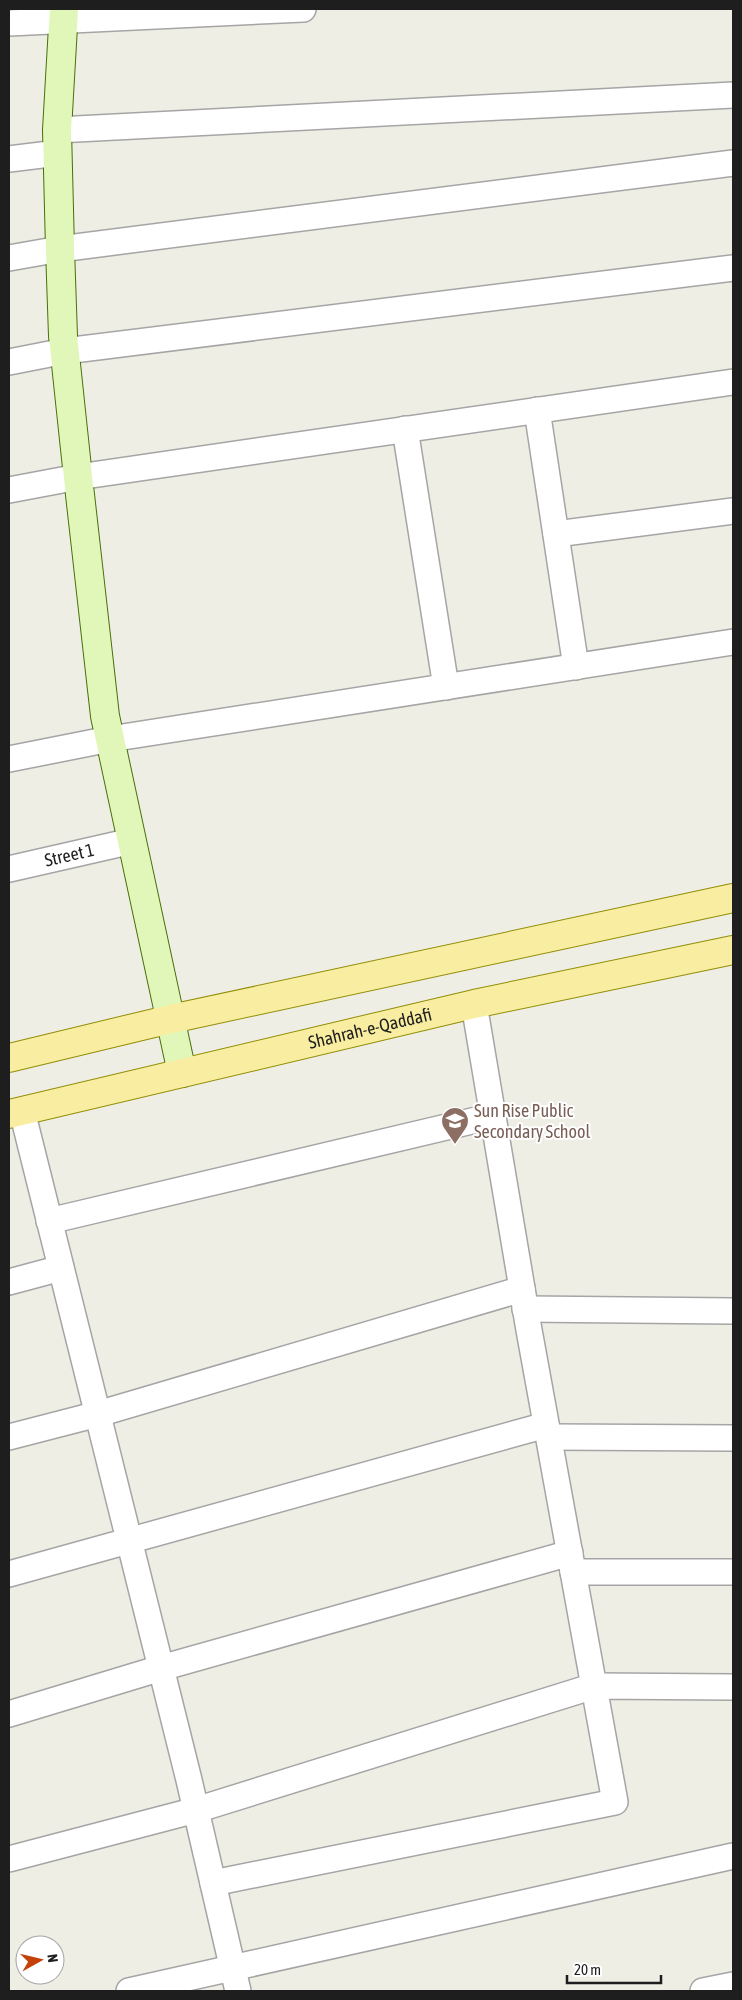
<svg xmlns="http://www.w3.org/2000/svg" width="742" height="2000" font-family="'Asap Condensed',sans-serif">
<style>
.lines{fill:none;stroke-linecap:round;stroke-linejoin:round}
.street-casing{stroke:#a5a5a5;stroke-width:28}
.secondary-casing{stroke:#467109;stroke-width:30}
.primary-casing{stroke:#928e06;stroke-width:30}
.street{stroke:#fff;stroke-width:25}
.secondary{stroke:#e1f7ba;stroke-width:28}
.primary{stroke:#f8eda0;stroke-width:28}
.labels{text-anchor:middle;stroke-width:4;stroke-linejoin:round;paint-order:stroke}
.street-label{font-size:18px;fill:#1e1e1e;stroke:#fff}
.education-label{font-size:18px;fill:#785e54;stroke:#fff;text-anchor:start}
</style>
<rect width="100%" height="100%" fill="#efeee5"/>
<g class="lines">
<defs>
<g id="street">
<polyline points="9,23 303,9"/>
<polyline points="57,130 733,95"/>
<polyline points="9,159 58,153"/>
<polyline points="9,258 60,249 733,163"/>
<polyline points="9,362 65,351 733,268"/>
<polyline points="537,410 576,667"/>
<polyline points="405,429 446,687"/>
<polyline points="9,490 78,477 733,382"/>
<polyline points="556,534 733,511"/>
<polyline points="9,759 110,739 733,642"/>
<path id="s1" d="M9,869L132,841"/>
<polyline points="22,1111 189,1780 238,1991"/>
<polyline points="49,1221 493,1116"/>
<polyline points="9,1282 61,1268"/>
<polyline points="525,1309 733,1311"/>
<polyline points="9,1437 98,1414 522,1289"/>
<polyline points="549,1437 733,1438"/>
<polyline points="573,1572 733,1572"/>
<polyline points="9,1574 546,1425"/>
<polyline points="9,1714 161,1668 570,1553"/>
<polyline points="9,1859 196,1810 594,1686 733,1687"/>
<polyline points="213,1883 615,1802 529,1330 474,1004"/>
<polyline points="129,1991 733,1856"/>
<polyline points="703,1991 733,1985"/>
</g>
<polyline id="secondary" points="64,9 57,130 60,249 63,336 78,477 105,716 182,1073"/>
<g id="primary">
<polyline points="9,1058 171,1019 733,898"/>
<path id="s2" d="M9,1114L474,1004L733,950"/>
</g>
</defs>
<use href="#street" class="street-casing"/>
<use href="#secondary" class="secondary-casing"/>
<use href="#primary" class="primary-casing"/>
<use href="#street" class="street"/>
<use href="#secondary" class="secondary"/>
<use href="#primary" class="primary"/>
</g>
<defs>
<symbol id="school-pin" viewBox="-11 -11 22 30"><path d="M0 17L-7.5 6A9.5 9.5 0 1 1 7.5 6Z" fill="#8d6e63" stroke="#fff"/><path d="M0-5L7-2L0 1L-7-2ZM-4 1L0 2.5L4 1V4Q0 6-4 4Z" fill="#fff"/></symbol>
</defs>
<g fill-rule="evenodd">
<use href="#school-pin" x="439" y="1105" width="32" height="43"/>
</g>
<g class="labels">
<g class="street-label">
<text dy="6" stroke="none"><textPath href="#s1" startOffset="62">Street 1</textPath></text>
<text dy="6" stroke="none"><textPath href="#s2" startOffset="371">Shahrah-e-Qaddafi</textPath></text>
</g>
<g class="education-label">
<text x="474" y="1117">Sun Rise Public<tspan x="474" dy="21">Secondary School</tspan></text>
</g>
</g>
<rect width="742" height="2000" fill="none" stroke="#1e1e1e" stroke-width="20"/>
<g transform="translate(40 1960) rotate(82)"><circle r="24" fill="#ffffff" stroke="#a5a5a5"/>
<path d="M0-4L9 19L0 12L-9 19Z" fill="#c44109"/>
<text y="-8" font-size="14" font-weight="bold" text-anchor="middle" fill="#1e1e1e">N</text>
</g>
<path d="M567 1975v8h94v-8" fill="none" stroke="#1e1e1e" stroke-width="2.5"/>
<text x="574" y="1975" font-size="15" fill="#1e1e1e" stroke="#ffffff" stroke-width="4" paint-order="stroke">20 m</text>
</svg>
